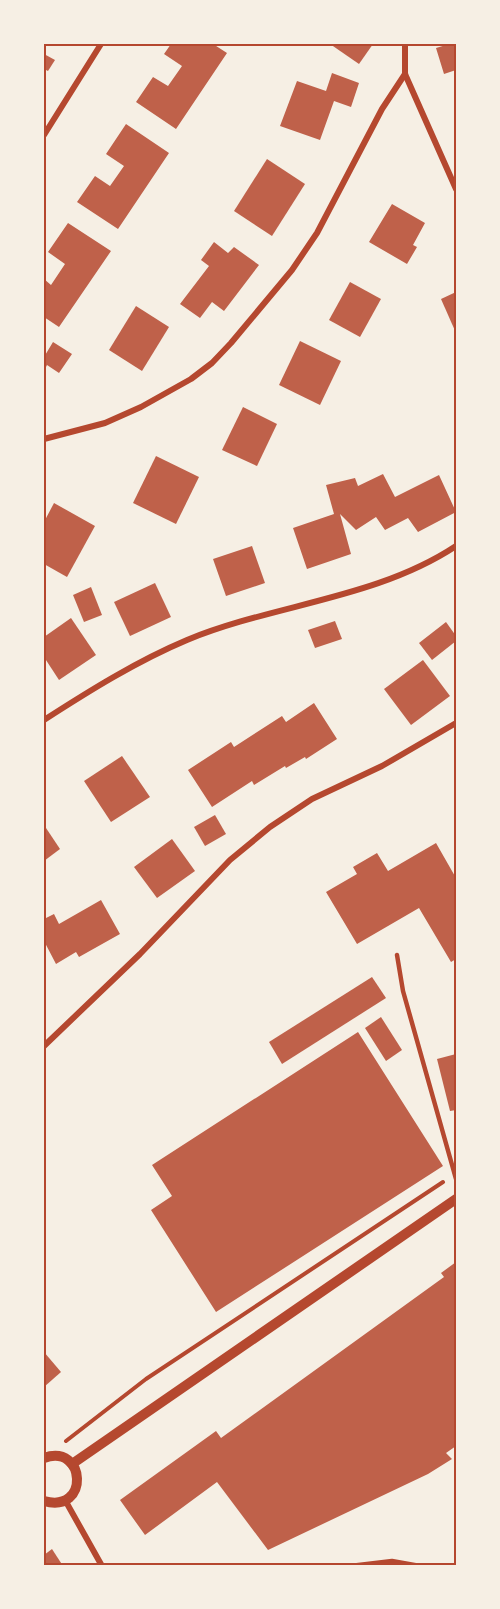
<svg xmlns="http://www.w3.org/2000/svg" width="500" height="1609" font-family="Raleway,sans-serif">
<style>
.building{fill:#bf614a}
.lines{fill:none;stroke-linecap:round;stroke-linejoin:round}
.path{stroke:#b5482f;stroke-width:4}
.service{stroke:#b5482f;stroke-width:4.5}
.minor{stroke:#b5482f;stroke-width:6}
.tertiary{stroke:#b5482f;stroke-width:10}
.neatline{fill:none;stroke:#b5482f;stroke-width:2}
</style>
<rect width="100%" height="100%" fill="#f6efe4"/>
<g class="building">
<polygon points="171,44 213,44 227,53 176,129 136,102 153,77 168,86 182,66 164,54"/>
<polygon points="330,44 373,44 359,64"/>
<polygon points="445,44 456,44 456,70 444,74 436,48 446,45"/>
<polygon points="44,54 55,60 48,71 44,69"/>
<polygon points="332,73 359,83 351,107 334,101 320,140 280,126 297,81 326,91"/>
<polygon points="126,124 169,153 118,229 77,202 95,176 110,186 124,166 106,154"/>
<polygon points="267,159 305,184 272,236 234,211"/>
<polygon points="392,204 425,223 413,245 417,247 407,264 369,242"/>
<polygon points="68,223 111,251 59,327 44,317 44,279 51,285 65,264 48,252"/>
<polygon points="214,242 228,253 234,247 259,265 224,311 212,302 200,318 180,304 209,266 201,260"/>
<polygon points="350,282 381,299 360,337 329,320"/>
<polygon points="456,292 456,333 441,299"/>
<polygon points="136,306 169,327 142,371 109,350"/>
<polygon points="300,341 341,361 320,405 279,385"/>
<polygon points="53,342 72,354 59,373 47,365 44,371 44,357"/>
<polygon points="243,407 277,424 257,466 222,450"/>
<polygon points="156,456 199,477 176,524 133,503"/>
<polygon points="383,474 395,497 439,475 456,512 418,532 408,518 385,530 376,517 356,530 340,514 351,554 307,569 293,528 334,514 326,485 355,478 358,486"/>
<polygon points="54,503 95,526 67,577 44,564 44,522"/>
<polygon points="252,546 265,583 226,596 213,559"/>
<polygon points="155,583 171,617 130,636 114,602"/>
<polygon points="91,587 102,615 84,622 73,595"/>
<polygon points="71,618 96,655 59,680 44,657 44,637"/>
<polygon points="335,621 342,639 315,648 308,630"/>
<polygon points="446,622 456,636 456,641 432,660 419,643"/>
<polygon points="423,660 450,696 411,725 384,689"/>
<polygon points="314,703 337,739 306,759 305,757 286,768 285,766 254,785 252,781 212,807 188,770 231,742 234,747 282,716 286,722"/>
<polygon points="122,756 150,797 111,822 84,781"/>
<polygon points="215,815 226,834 205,846 194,827"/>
<polygon points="44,825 60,849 44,861"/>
<polygon points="172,839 195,871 157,898 134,867"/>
<polygon points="436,843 456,878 456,959 451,962 419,908 357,944 326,892 357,874 353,867 377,853 388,871"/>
<polygon points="101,900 120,934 79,957 76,952 56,964 44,941 44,919 54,914 59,924"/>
<polygon points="372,977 386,998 282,1064 269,1042"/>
<polygon points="381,1017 402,1050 386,1061 365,1028"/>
<polygon points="358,1032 443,1166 216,1312 151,1210 172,1196 152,1165"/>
<polygon points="456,1054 456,1110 450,1111 437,1059"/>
<polygon points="456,1262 456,1446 446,1453 452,1459 428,1474 268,1550 217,1482 145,1535 120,1500 216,1431 221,1438 444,1277 441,1273"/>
<polygon points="44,1352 61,1372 44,1387"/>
<polygon points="52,1549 63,1566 44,1566 44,1555"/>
</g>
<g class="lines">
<polyline class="path" points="66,1441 146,1379 443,1182"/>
<g class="service">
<polyline points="397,955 403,991 456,1179"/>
<polyline points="350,1566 392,1561 420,1566"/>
</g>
<g class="minor">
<polyline points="405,44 405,74 456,189"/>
<polyline points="44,135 101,44"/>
<polyline points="44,439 105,423 141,407 191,379 212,363 231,343 292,270 317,233 382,109 405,74"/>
<path d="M44,720C89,691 137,661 187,640C274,604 376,599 456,546"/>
<polyline points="44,1046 140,954 230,860 270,827 312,799 382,766 456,723"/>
<polyline points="65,1500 102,1566"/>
</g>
<g class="tertiary">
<path d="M44,1458C86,1443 90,1514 44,1501"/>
<polyline points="72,1464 456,1199"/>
</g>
</g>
<rect width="500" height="1609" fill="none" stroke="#f6efe4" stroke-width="90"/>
<rect x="45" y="45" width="410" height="1519" class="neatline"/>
</svg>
